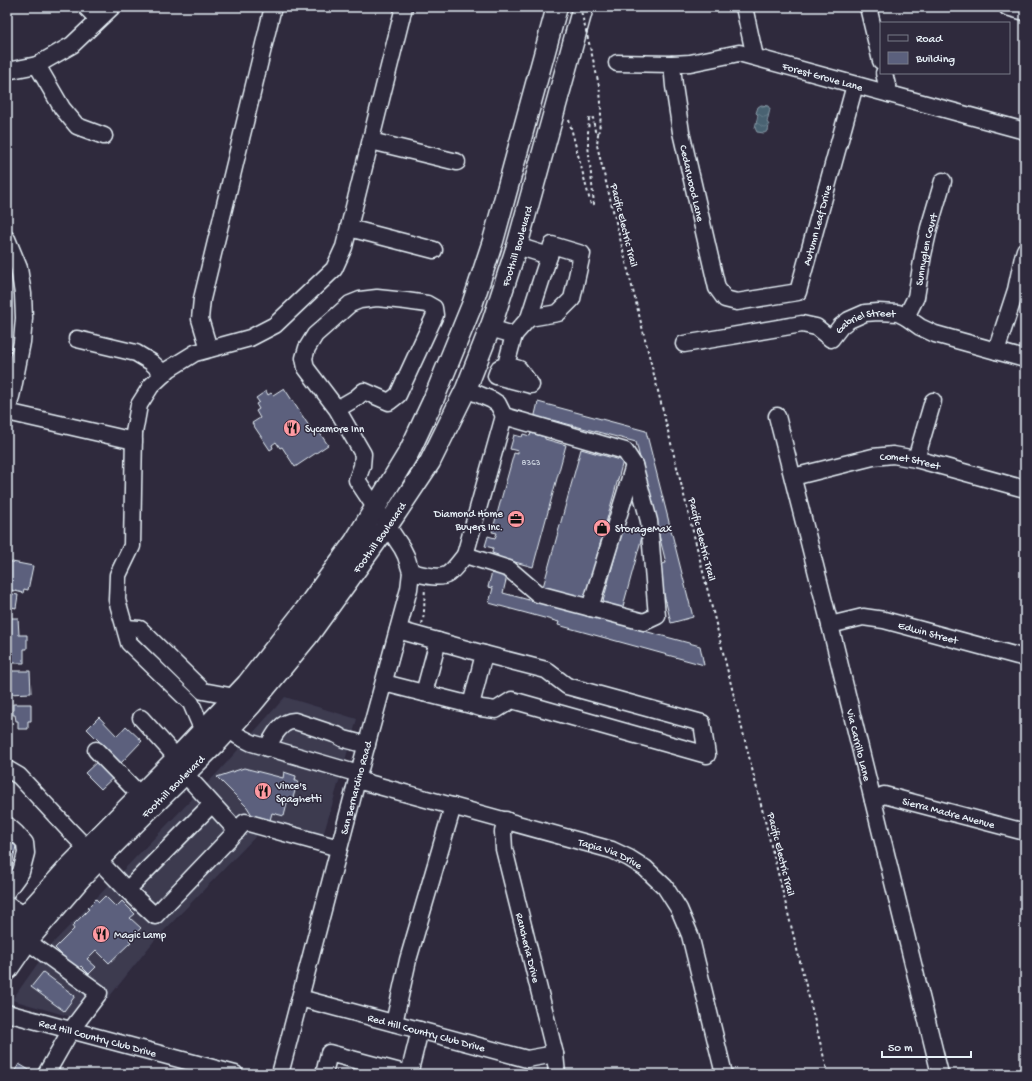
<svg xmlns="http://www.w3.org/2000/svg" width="1032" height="1081" font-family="'Gochi Hand',sans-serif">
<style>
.built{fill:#3c3a50}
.water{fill:url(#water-waves);stroke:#899ba8}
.building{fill:#5b607d;stroke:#e8f1f8}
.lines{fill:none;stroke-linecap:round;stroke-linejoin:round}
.minor-casing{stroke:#e8f1f8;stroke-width:19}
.major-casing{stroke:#e8f1f8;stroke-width:23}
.path{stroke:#e8f1f8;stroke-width:2;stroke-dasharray:3 3;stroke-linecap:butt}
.minor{stroke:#2f2a3d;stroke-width:16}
.major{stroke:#2f2a3d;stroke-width:20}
.path-bridge{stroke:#e8f1f8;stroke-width:2;stroke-dasharray:3 3;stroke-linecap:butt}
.labels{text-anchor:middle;stroke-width:3;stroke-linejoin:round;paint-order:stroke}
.number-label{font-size:9px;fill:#c5cdd9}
.street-label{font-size:11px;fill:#e8f1f8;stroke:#2f2a3d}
.poi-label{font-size:11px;fill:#e8f1f8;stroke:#2f2a3d;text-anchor:start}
</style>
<defs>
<pattern id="water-waves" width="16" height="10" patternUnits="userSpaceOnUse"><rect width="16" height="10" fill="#496272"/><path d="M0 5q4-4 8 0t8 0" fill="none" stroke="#637987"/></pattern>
</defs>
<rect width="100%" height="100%" fill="#2f2a3d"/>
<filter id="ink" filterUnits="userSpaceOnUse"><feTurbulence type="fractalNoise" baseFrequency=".025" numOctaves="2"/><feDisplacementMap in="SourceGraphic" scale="8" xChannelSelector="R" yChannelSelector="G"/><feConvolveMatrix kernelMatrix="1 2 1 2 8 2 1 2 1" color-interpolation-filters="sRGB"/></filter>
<g filter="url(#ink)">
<polygon class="built" points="285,697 357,719 319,850 258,834 154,941 89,1022 12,1000 50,946 220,770"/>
<polygon class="water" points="761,105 768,106 770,109 767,122 769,125 768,131 764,133 757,132 755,128 758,115 756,113 758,107"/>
<g class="building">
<polygon points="284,388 313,432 317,429 328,445 295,467 282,447 280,448 276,442 272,445 273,448 270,450 252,423 260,418 256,411 259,409 256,404 259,402 256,398 266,391 268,395 271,393 273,395"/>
<polygon points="538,402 646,431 693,617 671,623 657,565 666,563 636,442 552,420 551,424 534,419"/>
<polygon points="531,433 545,437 545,439 566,445 533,567 511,561 511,563 497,560 498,555 492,553 493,548 485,546 488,536 495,538 497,533 492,532 514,453 518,454 518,451 510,449 514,435 522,437 523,434 530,436"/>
<polygon points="581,449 623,461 585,599 543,587"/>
<polygon points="623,527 643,533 622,610 602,605"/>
<polygon points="7,561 33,566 28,590 24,589 23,593 7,589"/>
<polygon points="492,572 507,576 503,593 700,646 704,665 558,625 559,622 489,603 493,588 488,587"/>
<polygon points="7,593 18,595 16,608 7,606"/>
<polygon points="7,618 18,618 19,635 27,635 27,649 24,649 24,663 7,663"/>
<polygon points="8,671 30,671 31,693 8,694"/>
<polygon points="13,704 31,704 31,721 28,721 28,729 18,729 18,721 16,721 15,715 13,715"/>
<polygon points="99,717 117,736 126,726 142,741 121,763 87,729"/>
<polygon points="100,759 116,775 101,789 85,773"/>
<polygon points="244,768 283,778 284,772 296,776 295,781 298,781 292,801 288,800 284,816 272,813 270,820 252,815 247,807 217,777"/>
<polygon points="7,840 16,846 11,869 14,871 7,881"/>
<polygon points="105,896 116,907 122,901 135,914 130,918 141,928 129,940 131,942 109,963 96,950 87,959 96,967 89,974 81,966 77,970 55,948 74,929 72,926 89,909 87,908 96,899 99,902"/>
<polygon points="43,972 75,996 64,1011 31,987"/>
<polygon points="19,1064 36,1074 13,1074"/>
</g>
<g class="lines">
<defs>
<g id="minor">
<polyline points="86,7 98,19"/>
<polyline points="744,7 755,57"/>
<polyline points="868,7 881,61"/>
<polyline points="1007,7 1025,12"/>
<path id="s1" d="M617,63L672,64L690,63L739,53L1025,131"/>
<path id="s2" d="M672,64L674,86L681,132L717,288L725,299L737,302L798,292L855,85"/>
<polyline points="37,65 62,108 77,126 104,136"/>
<polyline points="7,71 37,65 72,45 112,7"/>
<polyline points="884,73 889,94"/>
<polyline points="371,141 457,162"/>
<polyline points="349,228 434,250"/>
<polyline points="7,239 19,268 23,294 24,318 22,342 13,388 7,413"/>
<path id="s3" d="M906,317L916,297L923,255L929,228L943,181"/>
<polyline points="529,318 558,313 572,299 582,254 552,245 549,256"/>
<polyline points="490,328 514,335 529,318 549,256 517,246"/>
<polyline points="77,339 136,353 151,362 164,374"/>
<path id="s4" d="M684,344L802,324L816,327L831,339L841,326L849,320L865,313L878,312L898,313L906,317L920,327L935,334L1025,359"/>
<polyline points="209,349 200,319 202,299 273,7"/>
<polyline points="996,351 1016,290 1023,257 1025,250"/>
<polyline points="506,365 519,369 531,385 496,376 499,368 506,365 514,335"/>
<polyline points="7,412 134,441"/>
<path id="s5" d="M777,416L830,625L940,1074"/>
<polyline points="916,459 933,401"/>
<path id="s6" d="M793,477L873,457L893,455L916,459L1025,489"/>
<polyline points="465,555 504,416"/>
<path d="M411,572C420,574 440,580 448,574C455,569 460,561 465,555L509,569L538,594L644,622L657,616L649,521L634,465L625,451L504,416L498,404L492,400L466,389"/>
<polyline points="590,608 634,465"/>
<path id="s7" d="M830,625L863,617L884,620L1025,658"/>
<polyline points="126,628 140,629 203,691 235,697"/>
<polyline points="384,683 471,705 484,654 398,630"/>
<polyline points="424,693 438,641"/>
<polyline points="471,705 481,708 496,710 512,700 707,755 702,723 567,686 546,670 484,654"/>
<polyline points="141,718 177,758"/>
<polyline points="230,729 238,736 252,743 359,774"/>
<polyline points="203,731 191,703 129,643 117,600 118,575 132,546 134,433 139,405 151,386 169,369 195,353 250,338 275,325 334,269 344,247 404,7"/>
<path d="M267,748C273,737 281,720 295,721L337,735L344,739L367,745"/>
<polyline points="96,750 140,795"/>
<polyline points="7,769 19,776 69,830 127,890 155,916 245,822 339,848"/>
<polyline points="185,774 237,831"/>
<path id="s8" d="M357,780L612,850L629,858L645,868L665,887L679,909L690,935L724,1074"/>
<path id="s9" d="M873,800L884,795L1025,832"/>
<path id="s10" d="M506,820L503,832L504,849L555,1054L557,1074"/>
<polyline points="7,825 16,833 25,843 26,853 21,872 7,891"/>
<polyline points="127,890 212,804"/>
<polyline points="7,904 25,916"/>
<polyline points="27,941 99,993 71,1030 46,1074"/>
<path id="s11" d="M300,998L527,1059L555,1054"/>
<path id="s12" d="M7,1013L235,1074"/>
<polyline points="394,1023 408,960 453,806"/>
<path id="s13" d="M280,1074L357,780L409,589L411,572L406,556L402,548L357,480L362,466L363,454L337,409L306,368L304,358L307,348L315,335L350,304L360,300L377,298L406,301L427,304L434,308L435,315L398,395L389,402L364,391L356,398L337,409"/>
<polyline points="324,1074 329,1053 408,1074"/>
<polyline points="409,1074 420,1030"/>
</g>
<g id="major">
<polyline points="7,939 25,916 71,865 177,758 247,684 305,610 355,541 409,452 432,403 472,305 493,241 557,7"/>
<path id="s14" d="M7,970L27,941L80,879L116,842L218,741L252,704L308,636L388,525L430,462L466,389L492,323L517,246L583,7"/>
</g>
</defs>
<use href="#minor" class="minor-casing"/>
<use href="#major" class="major-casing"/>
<g class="path">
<polyline points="569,120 591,205 594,204 588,145 588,133 589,118 593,118 595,131 598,134 597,145 600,158 828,1074"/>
<path d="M422,624C425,613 424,600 425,588"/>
</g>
<use href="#minor" class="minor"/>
<use href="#major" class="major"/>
<path class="path-bridge" d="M580,7C584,23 588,39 592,55C599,85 605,104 598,134"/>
</g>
</g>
<defs>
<symbol id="restaurant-disc" viewBox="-11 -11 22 22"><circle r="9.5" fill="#ff9aa2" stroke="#2f2a3d"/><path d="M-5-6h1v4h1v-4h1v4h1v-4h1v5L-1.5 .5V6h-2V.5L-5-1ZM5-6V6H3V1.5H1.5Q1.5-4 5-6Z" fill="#111"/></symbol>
<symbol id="office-disc" viewBox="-11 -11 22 22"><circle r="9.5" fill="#ff9aa2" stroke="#2f2a3d"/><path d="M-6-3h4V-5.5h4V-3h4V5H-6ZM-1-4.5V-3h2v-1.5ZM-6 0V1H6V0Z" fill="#111"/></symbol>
<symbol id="shop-disc" viewBox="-11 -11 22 22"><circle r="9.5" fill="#ff9aa2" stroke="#2f2a3d"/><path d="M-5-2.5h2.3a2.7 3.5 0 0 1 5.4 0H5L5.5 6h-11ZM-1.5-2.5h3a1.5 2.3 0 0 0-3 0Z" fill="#111"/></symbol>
</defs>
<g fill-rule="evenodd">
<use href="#restaurant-disc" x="282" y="418" width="20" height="20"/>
<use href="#office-disc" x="506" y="509" width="20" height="20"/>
<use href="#shop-disc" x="592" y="518" width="20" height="20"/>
<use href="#restaurant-disc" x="253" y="781" width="20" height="20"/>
<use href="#restaurant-disc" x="91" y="924" width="20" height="20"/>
</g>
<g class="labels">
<g class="number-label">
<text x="531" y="465">8363</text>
</g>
<g class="street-label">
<text dy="4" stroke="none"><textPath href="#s1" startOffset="210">Forest Grove Lane</textPath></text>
<text dy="4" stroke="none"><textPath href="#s2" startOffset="121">Cedarwood Lane</textPath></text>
<text transform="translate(625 225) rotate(76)" y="4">Pacific Electric Trail</text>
<text dy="4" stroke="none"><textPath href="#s2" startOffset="386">Autumn Leaf Drive</textPath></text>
<text dy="4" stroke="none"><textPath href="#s14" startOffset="896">Foothill Boulevard</textPath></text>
<text dy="4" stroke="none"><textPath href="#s3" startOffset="71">Sunnyglen Court</textPath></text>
<text dy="4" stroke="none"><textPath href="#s4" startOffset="195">Gabriel Street</textPath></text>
<text dy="4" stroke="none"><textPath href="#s6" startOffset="120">Comet Street</textPath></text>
<text dy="4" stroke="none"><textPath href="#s14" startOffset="572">Foothill Boulevard</textPath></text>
<text transform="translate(703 539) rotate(76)" y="4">Pacific Electric Trail</text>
<text dy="4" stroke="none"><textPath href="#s7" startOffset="101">Edwin Street</textPath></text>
<text dy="4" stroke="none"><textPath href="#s5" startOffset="339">Via Carrillo Lane</textPath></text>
<text dy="4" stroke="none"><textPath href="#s14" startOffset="248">Foothill Boulevard</textPath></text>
<text dy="4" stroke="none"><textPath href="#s13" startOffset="296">San Bernardino Road</textPath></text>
<text dy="4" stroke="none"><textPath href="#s9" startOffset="79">Sierra Madre Avenue</textPath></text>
<text dy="4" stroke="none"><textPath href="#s8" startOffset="264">Tapia Via Drive</textPath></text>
<text transform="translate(782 854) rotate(76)" y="4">Pacific Electric Trail</text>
<text dy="4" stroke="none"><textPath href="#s10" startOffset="131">Rancheria Drive</textPath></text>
<text dy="4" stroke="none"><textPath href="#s11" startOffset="131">Red Hill Country Club Drive</textPath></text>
<text dy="4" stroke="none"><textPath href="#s12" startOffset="94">Red Hill Country Club Drive</textPath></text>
</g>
<g class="poi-label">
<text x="305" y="432">Sycamore Inn</text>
<text x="503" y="517" text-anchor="end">Diamond Home<tspan x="503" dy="13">Buyers Inc.</tspan></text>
<text x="615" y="532">StorageMax</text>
<text x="276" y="789">Vince's<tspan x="276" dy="13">Spaghetti</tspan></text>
<text x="114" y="938">Magic Lamp</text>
</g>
</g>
<rect width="1032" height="1081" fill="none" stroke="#2f2a3d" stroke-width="24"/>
<rect x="12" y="12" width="1008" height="1057" fill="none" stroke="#e8f1f8" stroke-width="1.5" filter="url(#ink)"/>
<rect x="880" y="22" width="130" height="52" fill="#2f2a3d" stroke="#797a88"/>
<rect x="888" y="35" width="20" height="6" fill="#2f2a3d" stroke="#797a88"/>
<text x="916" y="42" font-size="12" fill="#e8f1f8">Road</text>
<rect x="888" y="52" width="20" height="12" fill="#5b607d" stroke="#797a88"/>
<text x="916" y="62" font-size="12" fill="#e8f1f8">Building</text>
<path d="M882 1051v6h89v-6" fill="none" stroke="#e8f1f8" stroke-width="2"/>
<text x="888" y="1051" font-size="12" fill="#e8f1f8" stroke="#2f2a3d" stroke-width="3" paint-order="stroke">50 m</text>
</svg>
